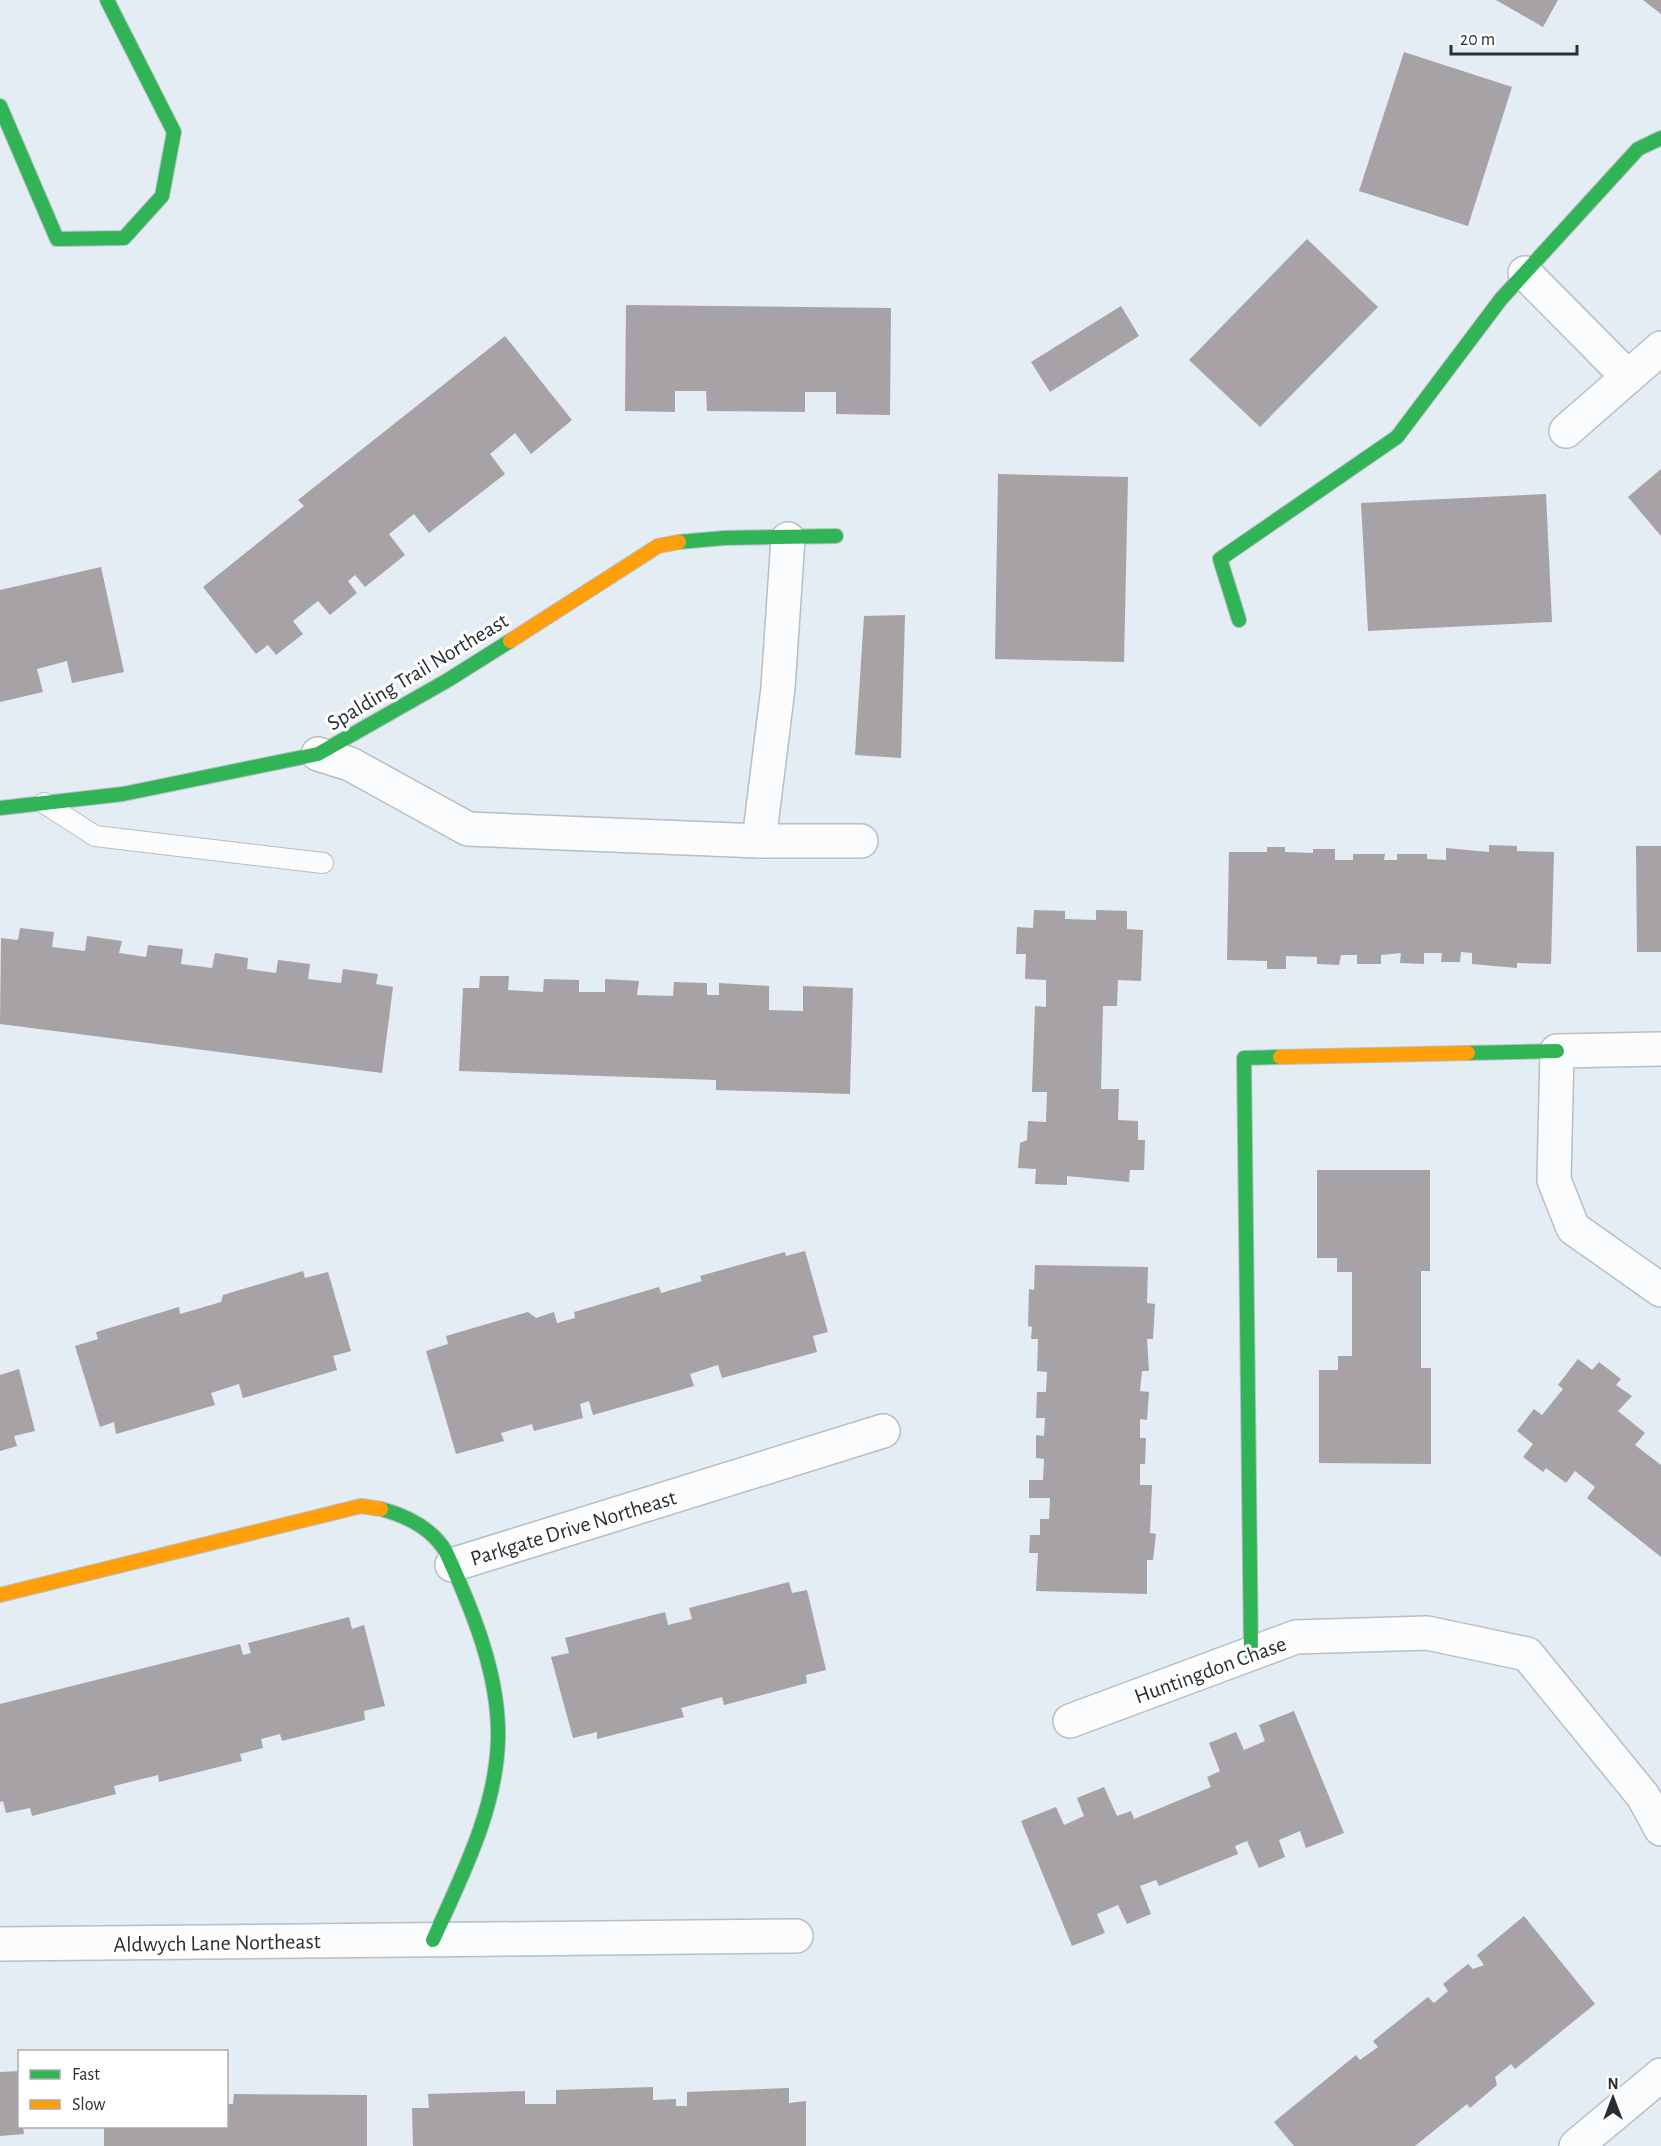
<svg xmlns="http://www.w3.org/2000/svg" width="1661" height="2146" font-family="'Alegreya Sans',sans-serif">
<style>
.building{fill:#a7a2a5}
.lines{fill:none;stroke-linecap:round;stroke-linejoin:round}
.lane-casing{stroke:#b7bec4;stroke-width:22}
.street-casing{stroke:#b7bec4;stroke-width:36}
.fast-casing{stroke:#b7bec4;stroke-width:16}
.slow-casing{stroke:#b7bec4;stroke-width:16}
.lane{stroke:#fbfcfd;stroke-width:20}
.street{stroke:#fbfcfd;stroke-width:33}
.fast{stroke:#30b455;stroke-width:14}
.slow{stroke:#ff9f0a;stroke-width:14}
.labels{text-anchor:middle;stroke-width:6;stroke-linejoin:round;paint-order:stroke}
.street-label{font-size:22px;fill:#282e33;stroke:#fff}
</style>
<rect width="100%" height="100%" fill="#e4ecf4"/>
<g class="building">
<polygon points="1496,0 1558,0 1543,27"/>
<polygon points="1643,0 1661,0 1661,14"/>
<polygon points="1404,52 1512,87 1468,226 1359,191"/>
<polygon points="1307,239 1378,307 1260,427 1189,360"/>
<polygon points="626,305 891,308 890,415 836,414 836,392 805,392 805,412 707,411 706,391 675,391 675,412 625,411"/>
<polygon points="1121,306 1139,336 1050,392 1031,362"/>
<polygon points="505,336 572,420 531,454 515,433 490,454 505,474 429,533 414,514 389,534 405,555 365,587 355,575 348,581 357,593 330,615 318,601 293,621 303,634 276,655 268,645 256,654 203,587 304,506 298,500"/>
<polygon points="1661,469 1661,536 1628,497"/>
<polygon points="998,474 1128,477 1124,662 995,659"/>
<polygon points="1546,494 1552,622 1368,631 1361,503"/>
<polygon points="101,567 124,672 72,683 67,661 37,669 43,692 0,702 0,590"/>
<polygon points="905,615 901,758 855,755 864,616"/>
<polygon points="1489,845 1517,846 1517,851 1554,852 1551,964 1517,963 1517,968 1472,964 1472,953 1461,952 1460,962 1441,962 1442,953 1424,953 1424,964 1400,963 1401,953 1381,955 1381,964 1357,964 1357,955 1341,955 1339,965 1317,964 1317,957 1286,956 1286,969 1267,969 1267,961 1227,960 1229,852 1267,852 1267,847 1285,847 1285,852 1313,853 1313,849 1335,849 1335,860 1353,860 1353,854 1385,854 1384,860 1397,860 1397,854 1427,854 1427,859 1446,860 1446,848 1489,852"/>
<polygon points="1636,846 1661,846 1661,952 1637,952"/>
<polygon points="1034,910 1065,911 1065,919 1096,920 1096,910 1127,911 1127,929 1143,930 1141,981 1118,980 1117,1006 1103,1006 1101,1089 1119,1089 1118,1120 1138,1121 1138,1140 1145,1140 1144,1170 1130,1170 1129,1182 1067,1176 1067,1185 1035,1184 1036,1169 1018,1168 1020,1143 1027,1140 1028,1121 1046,1122 1047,1092 1032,1092 1035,1006 1046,1007 1046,980 1025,979 1026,954 1016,954 1017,927 1033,928"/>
<polygon points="20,928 54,932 52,947 85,951 87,936 122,941 119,953 146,957 148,945 183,949 181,964 212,968 215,953 248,958 247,969 276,973 278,960 310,964 308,979 341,983 343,969 378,974 376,984 393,987 382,1073 0,1024 1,938 18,940"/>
<polygon points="480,976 509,976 508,990 543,992 544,979 579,980 579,992 605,992 605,979 639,981 637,995 673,996 674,982 707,983 707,995 719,995 719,983 769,986 769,1010 803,1011 803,986 853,988 850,1094 716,1090 716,1080 459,1071 463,988 479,988"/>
<polygon points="1317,1170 1430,1170 1430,1271 1421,1271 1421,1368 1431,1368 1431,1464 1319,1463 1319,1370 1338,1370 1338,1356 1352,1356 1352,1272 1337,1272 1337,1258 1317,1258"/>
<polygon points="805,1251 828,1332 813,1336 817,1352 722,1378 718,1365 690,1374 694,1386 593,1415 589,1401 580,1404 583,1418 534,1431 532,1424 501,1433 504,1441 456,1454 426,1351 448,1344 446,1336 528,1312 536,1318 554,1312 557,1323 575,1318 574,1312 659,1287 661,1293 702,1281 700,1276 785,1252 786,1256"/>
<polygon points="1035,1265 1148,1267 1147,1303 1155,1304 1153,1339 1147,1339 1149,1371 1142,1371 1140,1391 1149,1392 1147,1420 1140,1419 1140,1438 1146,1438 1145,1464 1140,1464 1140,1485 1152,1485 1150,1533 1156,1534 1153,1560 1147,1560 1147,1594 1036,1591 1038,1553 1029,1553 1030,1535 1040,1535 1040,1519 1049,1519 1050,1498 1029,1498 1029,1480 1043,1480 1044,1459 1036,1458 1036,1435 1044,1436 1045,1418 1036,1418 1037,1392 1046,1392 1047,1372 1037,1371 1038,1339 1031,1339 1032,1327 1028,1326 1029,1289 1034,1290"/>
<polygon points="303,1271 305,1278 328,1272 351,1351 333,1356 337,1370 243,1398 239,1384 211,1393 215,1405 116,1434 114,1422 100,1427 75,1346 98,1339 96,1332 179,1307 180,1314 221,1302 223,1295"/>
<polygon points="1578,1359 1592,1370 1599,1362 1621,1379 1616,1385 1632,1396 1618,1411 1645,1433 1635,1445 1661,1465 1661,1557 1587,1498 1595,1487 1575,1471 1566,1483 1546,1468 1543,1472 1523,1457 1533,1444 1517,1431 1534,1409 1542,1415 1563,1389 1558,1385"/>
<polygon points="19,1369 35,1431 14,1436 17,1446 0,1451 0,1375"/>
<polygon points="789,1582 792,1593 807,1590 826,1670 806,1675 807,1683 724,1705 722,1697 681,1708 684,1717 597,1739 597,1732 573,1738 551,1657 569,1653 565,1638 665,1612 668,1625 692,1619 689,1608"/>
<polygon points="349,1617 352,1629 364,1625 385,1706 364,1711 365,1720 282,1741 280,1734 261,1739 263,1748 240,1754 242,1761 159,1782 158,1775 114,1786 116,1794 32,1816 30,1808 6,1813 3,1801 0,1802 0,1704 240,1644 243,1655 251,1653 248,1643"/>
<polygon points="1294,1711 1344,1833 1306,1848 1300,1831 1279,1840 1285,1857 1259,1868 1247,1841 1235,1846 1238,1854 1159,1886 1156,1880 1140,1886 1151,1914 1127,1924 1118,1905 1097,1914 1105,1933 1072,1946 1021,1821 1056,1807 1064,1825 1084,1816 1077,1798 1104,1787 1117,1816 1131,1811 1134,1819 1211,1787 1207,1777 1220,1771 1209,1743 1236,1732 1244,1750 1265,1741 1259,1725"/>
<polygon points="1524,1916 1595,2004 1515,2069 1511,2064 1495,2077 1497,2085 1470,2108 1467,2104 1415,2146 1294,2146 1274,2122 1356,2055 1360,2060 1378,2047 1373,2041 1428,1997 1434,2003 1448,1991 1443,1984 1468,1964 1473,1969 1484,1965 1477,1955"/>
<polygon points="20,2071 20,2126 23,2126 24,2134 0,2136 0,2072"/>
<polygon points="653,2087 653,2100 676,2099 676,2106 687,2106 687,2092 789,2088 789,2103 806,2101 806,2146 413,2146 412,2108 429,2108 428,2094 525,2091 525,2104 556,2104 556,2090"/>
<polygon points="234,2094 367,2095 367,2146 104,2146 104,2126 226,2126 226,2104 233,2104"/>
</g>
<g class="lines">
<defs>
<polyline id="lane" points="44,803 95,836 323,863"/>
<g id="street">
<polyline points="1525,273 1628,377"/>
<polyline points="1566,431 1661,348"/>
<polyline points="318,754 350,764 468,829 759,841 861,841"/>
<polyline points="759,841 778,688 788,539"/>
<polyline points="1661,1049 1557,1051 1554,1180 1573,1228 1661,1290"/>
<polyline points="452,1565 883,1431"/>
<polyline points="1070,1721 1296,1637 1427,1633 1527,1654 1643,1796 1661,1829"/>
<polyline points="0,1944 796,1936"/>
<polyline points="1576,2146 1661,2075"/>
</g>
<g id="fast">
<polyline points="0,106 57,239 124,238 162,196 174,132 107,0"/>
<polyline points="679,542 724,538 836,536"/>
<polyline points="1239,620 1220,559 1397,437 1501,299 1638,149 1661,138"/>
<polyline points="0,808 123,794 318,754 448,680 510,641"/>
<polyline points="1468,1053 1557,1051"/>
<path d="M381,1509C407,1516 432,1528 446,1552C472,1609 500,1676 498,1740C496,1811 461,1877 433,1940"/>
<polyline points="1251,1654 1244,1058 1280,1057"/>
</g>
<g id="slow">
<polyline points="510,641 658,546 679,542"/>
<polyline points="1280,1057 1468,1053"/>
<polyline points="0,1595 361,1506 381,1509"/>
</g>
</defs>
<use href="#lane" class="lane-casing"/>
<use href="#street" class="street-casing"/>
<use href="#fast" class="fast-casing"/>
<use href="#slow" class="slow-casing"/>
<use href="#lane" class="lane"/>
<use href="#street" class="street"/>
<use href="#fast" class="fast"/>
<use href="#slow" class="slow"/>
</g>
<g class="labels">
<g class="street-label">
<text transform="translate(417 671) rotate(-31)" y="8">Spalding Trail Northeast</text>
<text transform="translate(573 1527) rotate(-17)" y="8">Parkgate Drive Northeast</text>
<text transform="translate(1210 1669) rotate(-20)" y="8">Huntingdon Chase</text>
<text transform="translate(217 1942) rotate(-1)" y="8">Aldwych Lane Northeast</text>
</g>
</g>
<rect x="18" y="2050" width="210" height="78" fill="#ffffff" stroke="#a9abad" stroke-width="1.5"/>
<rect x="30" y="2070" width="30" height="9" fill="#30b455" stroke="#a9abad" stroke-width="1.5"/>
<text x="72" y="2080" font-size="18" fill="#282e33">Fast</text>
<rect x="30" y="2100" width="30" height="9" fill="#ff9f0a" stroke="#a9abad" stroke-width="1.5"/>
<text x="72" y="2110" font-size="18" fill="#282e33">Slow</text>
<g transform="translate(1613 2098)" stroke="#ffffff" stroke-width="4.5" paint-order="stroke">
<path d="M0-4.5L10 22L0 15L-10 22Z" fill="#282e33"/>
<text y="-9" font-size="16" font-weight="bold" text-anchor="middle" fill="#282e33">N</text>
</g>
<path d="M1451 45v9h126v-9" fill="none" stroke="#282e33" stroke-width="3"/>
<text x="1460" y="45" font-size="18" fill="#282e33" stroke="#ffffff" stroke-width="4.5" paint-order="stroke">20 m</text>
</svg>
